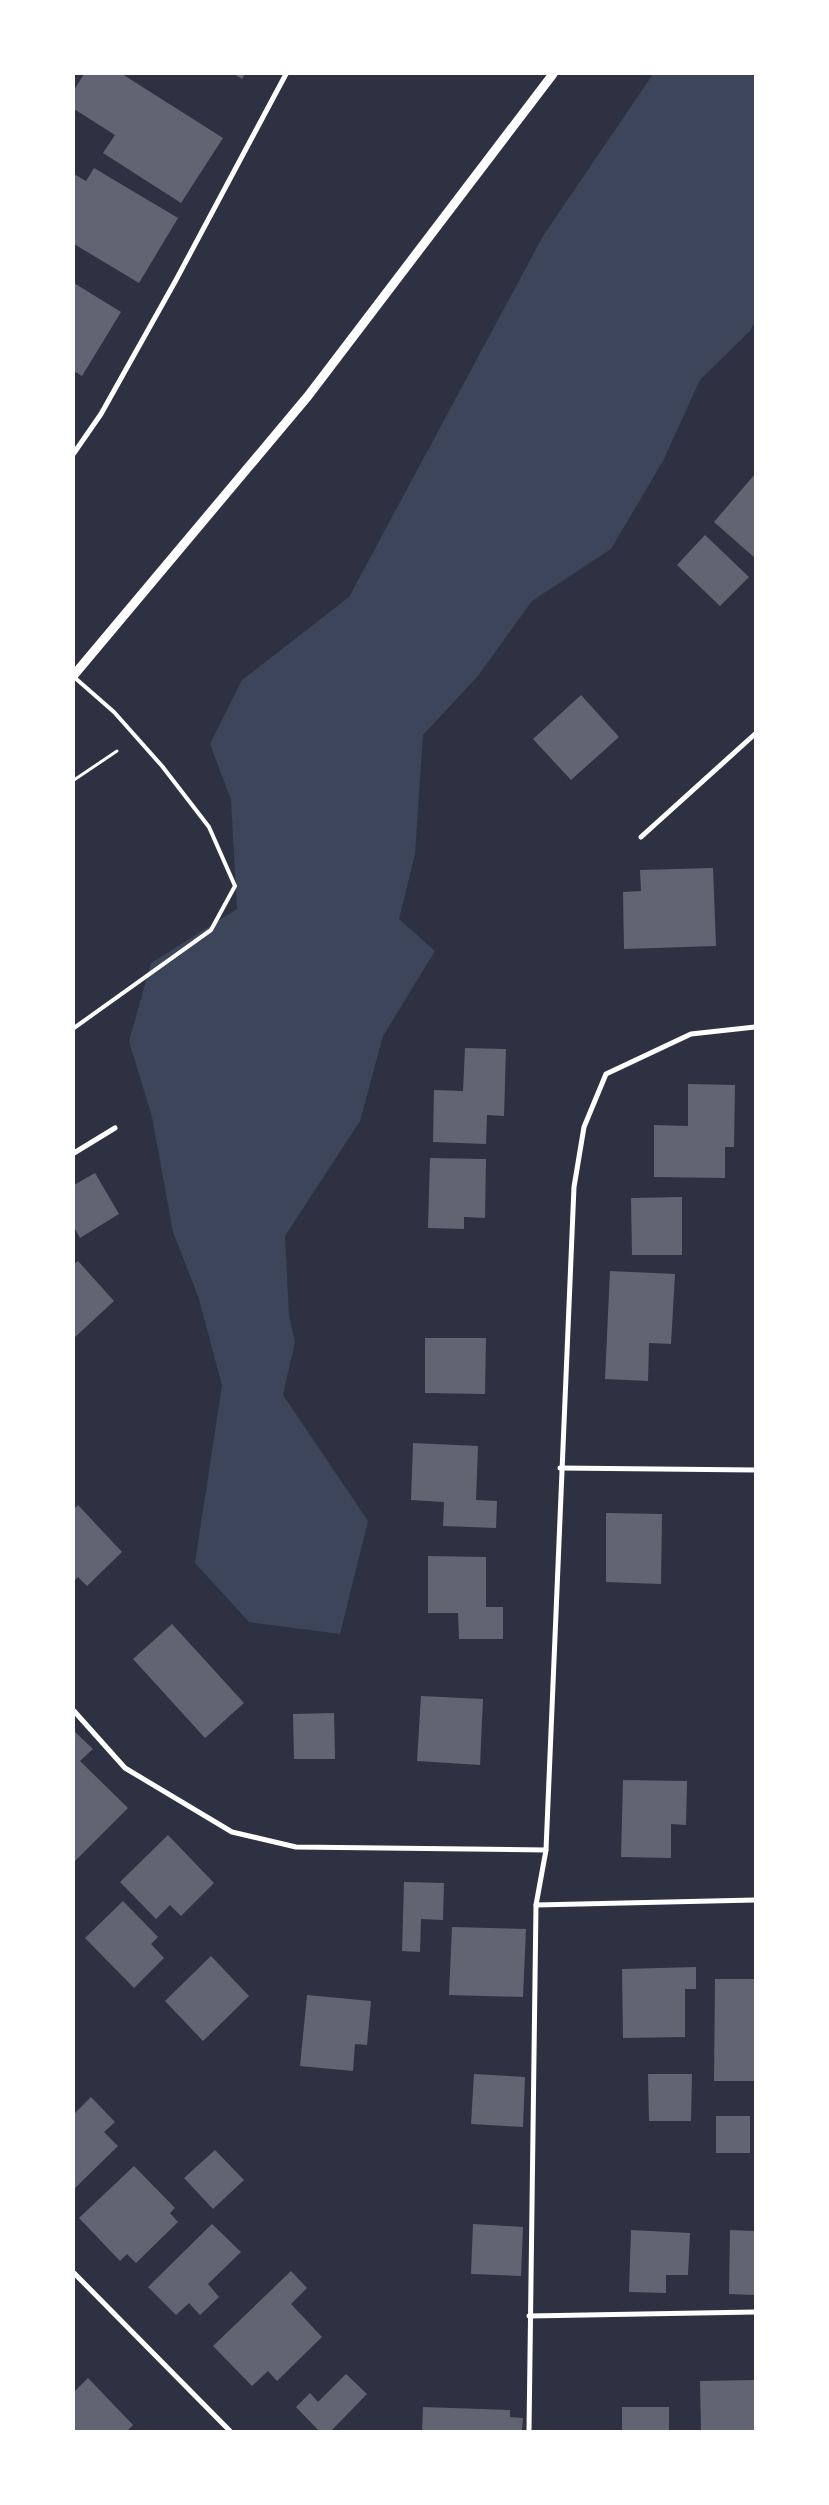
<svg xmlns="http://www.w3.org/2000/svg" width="829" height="2505" font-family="Montserrat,sans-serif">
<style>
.green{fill:#3c4559}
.building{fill:#626471}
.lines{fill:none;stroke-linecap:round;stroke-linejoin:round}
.path{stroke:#fff;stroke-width:3}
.service{stroke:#fff;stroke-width:4}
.minor{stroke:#fff;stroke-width:5}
.tertiary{stroke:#fff;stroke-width:9}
</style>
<rect width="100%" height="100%" fill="#2d3142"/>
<polygon class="green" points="653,74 755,74 755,321 750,331 700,380 663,461 611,549 532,601 478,676 423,735 415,854 399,919 435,951 383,1036 360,1121 285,1236 289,1315 295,1342 283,1395 368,1521 340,1634 249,1622 195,1563 222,1385 198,1296 173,1232 152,1117 129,1041 151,963 237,909 231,800 210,744 242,680 349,597 543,236"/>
<g class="building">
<polygon points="84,74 122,74 223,138 181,203 103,153 115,135 74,109 74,90"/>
<polygon points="234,74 245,74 242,79"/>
<polygon points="94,168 178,218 139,283 74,244 74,174 86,181"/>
<polygon points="74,283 121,312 82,376 74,371"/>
<polygon points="755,474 755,558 714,522"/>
<polygon points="705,535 749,577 720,606 677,565"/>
<polygon points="581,695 619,737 571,780 533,739"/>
<polygon points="713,868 716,946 624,949 623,892 641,891 640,870"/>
<polygon points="465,1048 506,1049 504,1116 487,1115 486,1144 433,1142 434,1090 463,1091"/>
<polygon points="688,1084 735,1085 734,1147 725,1147 725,1178 654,1177 654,1125 688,1126"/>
<polygon points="430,1158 486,1159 485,1218 464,1217 464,1229 428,1228"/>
<polygon points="95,1173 119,1214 80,1238 74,1227 74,1185"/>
<polygon points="682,1197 682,1255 632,1255 631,1198"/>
<polygon points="78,1261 114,1301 74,1338 74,1264"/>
<polygon points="610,1271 675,1274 671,1344 649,1343 648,1381 605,1379"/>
<polygon points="425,1338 486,1338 485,1394 425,1393"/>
<polygon points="413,1443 478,1446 476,1500 497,1501 496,1528 443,1526 444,1502 411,1500"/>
<polygon points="78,1505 122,1552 87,1586 78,1577 74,1581 74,1509"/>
<polygon points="606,1513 662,1514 661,1584 606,1582"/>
<polygon points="428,1556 486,1557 486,1607 503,1607 503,1639 459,1639 458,1613 428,1613"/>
<polygon points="172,1624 244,1703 205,1738 133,1659"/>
<polygon points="421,1696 483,1699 480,1765 417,1761"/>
<polygon points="334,1713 335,1759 294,1759 293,1714"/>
<polygon points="74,1731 93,1749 80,1761 128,1808 74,1862"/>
<polygon points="623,1780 687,1781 686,1825 671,1824 671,1858 621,1857"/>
<polygon points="168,1835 214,1883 181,1916 170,1905 156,1919 120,1882"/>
<polygon points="404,1882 444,1883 443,1920 421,1919 420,1952 402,1951"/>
<polygon points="123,1901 158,1937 151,1944 164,1958 134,1988 85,1938"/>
<polygon points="452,1927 526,1929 523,1997 449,1995"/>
<polygon points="211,1956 249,1996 203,2041 165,2001"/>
<polygon points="696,1967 696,1989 685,1989 685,2037 623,2038 622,1969"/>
<polygon points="715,1979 755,1979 755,2081 714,2081"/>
<polygon points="307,1995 371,2001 367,2045 355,2044 353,2071 300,2066"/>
<polygon points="474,2074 525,2077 523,2127 471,2124"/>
<polygon points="648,2074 692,2074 691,2121 649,2121"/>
<polygon points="91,2097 115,2122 104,2132 118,2146 74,2189 74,2114"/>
<rect x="716" y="2116" width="34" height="37"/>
<polygon points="215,2150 244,2180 213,2209 184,2178"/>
<polygon points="134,2166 175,2208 170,2213 178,2222 136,2263 127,2254 120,2261 79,2218"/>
<polygon points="212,2224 241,2252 208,2284 219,2297 200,2315 189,2303 176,2315 148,2287"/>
<polygon points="473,2224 523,2227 521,2276 471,2274"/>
<polygon points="631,2230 690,2233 688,2275 666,2275 666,2293 629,2292"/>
<polygon points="730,2230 755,2231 755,2295 729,2294"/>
<polygon points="291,2271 307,2288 291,2304 322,2337 277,2381 268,2371 252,2386 213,2346"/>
<polygon points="346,2374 367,2394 331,2431 319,2431 296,2407 310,2393 318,2402"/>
<polygon points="88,2378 133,2425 127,2431 74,2431 74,2392"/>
<polygon points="755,2380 755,2431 701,2431 700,2381"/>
<polygon points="423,2407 510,2410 510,2417 523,2418 522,2431 422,2431"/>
<rect x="622" y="2407" width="47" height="24"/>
</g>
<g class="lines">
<polyline class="path" points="74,780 117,751"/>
<polyline class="service" points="74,677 114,712 162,766 209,827 235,886 211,930 74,1028"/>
<g class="minor">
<polyline points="74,453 101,414 176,280 286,74"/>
<polyline points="641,837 755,734"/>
<polyline points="74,1153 115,1128"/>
<polyline points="560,1468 755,1470"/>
<polyline points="74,1711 125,1768 232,1832 296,1847 546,1850"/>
<polyline points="536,1905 755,1900"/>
<polyline points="74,2273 230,2431"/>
<polyline points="529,2316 755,2312"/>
<polyline points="529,2431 536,1905 546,1850 574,1187 584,1127 606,1074 691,1034 755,1027"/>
</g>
<polyline class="tertiary" points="74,675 308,396 553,74"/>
</g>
<rect width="829" height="2505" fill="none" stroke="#ffffff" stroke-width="150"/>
</svg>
